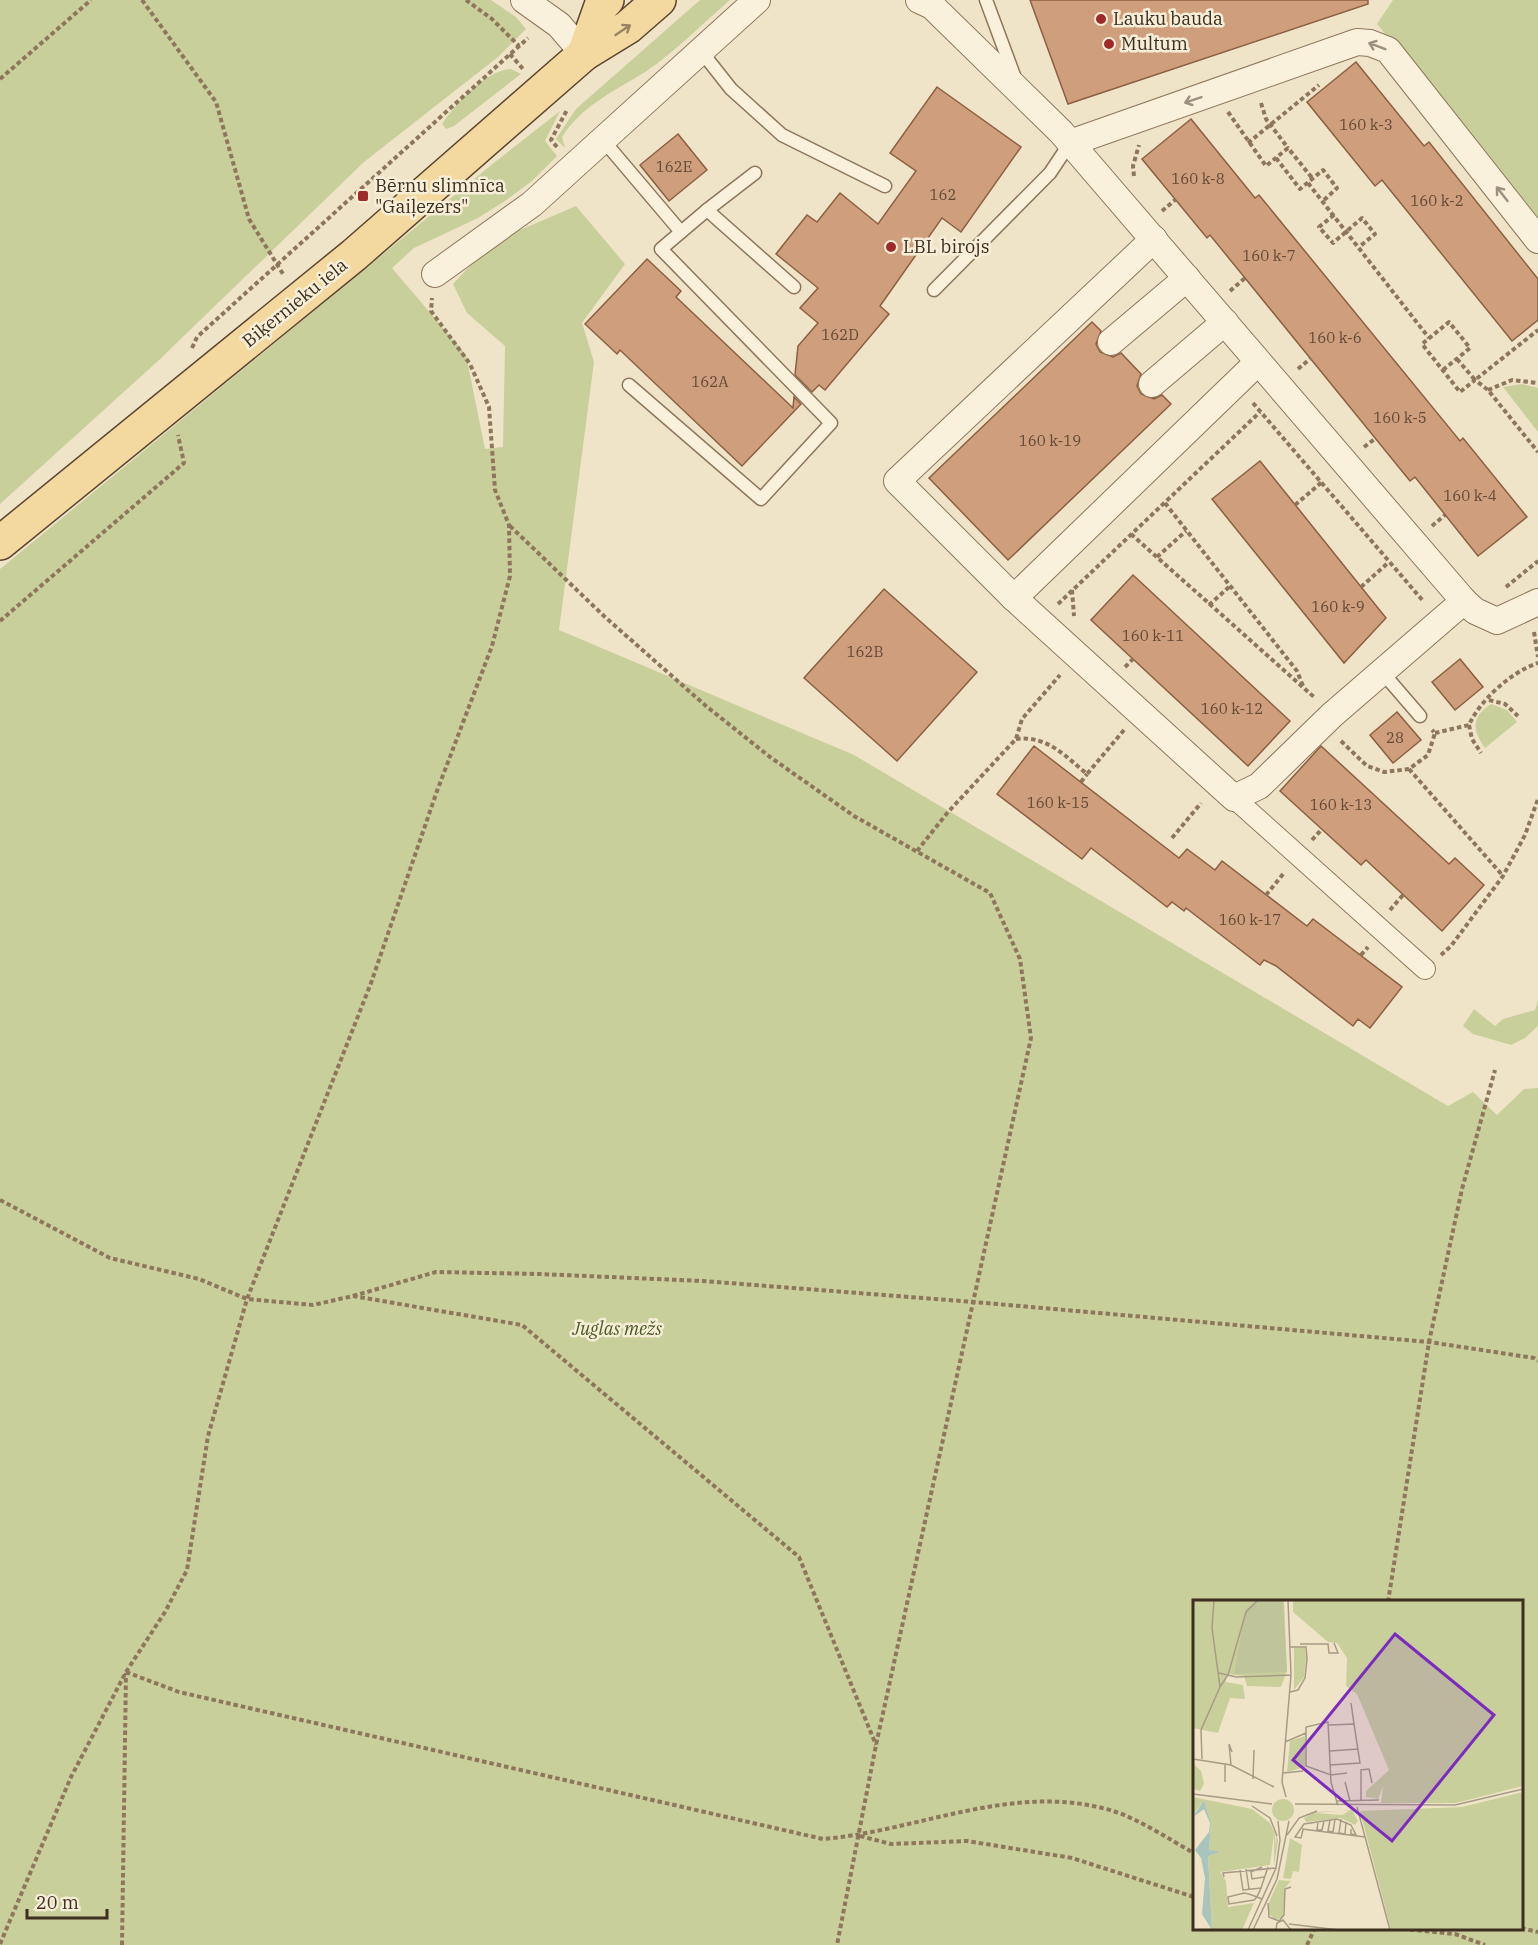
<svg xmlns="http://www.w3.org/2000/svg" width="1538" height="1945" font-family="'IBM Plex Serif',serif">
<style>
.green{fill:#c9cf9b;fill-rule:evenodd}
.building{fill:#cf9f7d;stroke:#8d5f41;stroke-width:1.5}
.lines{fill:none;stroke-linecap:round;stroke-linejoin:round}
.service-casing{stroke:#8d765c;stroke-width:15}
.pedestrian-casing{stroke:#8d765c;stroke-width:22}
.minor-casing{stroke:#8d765c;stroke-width:28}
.primary-casing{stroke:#5b4430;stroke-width:36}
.path{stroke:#8d765c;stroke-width:4;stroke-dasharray:4.5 3;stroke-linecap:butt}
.service{stroke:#faf1dc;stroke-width:12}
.pedestrian{stroke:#faf1dc;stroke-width:20}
.minor{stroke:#faf1dc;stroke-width:26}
.primary{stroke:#f3d9a0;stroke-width:33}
.oneway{stroke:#988460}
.oneway2{stroke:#9c907e}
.poi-dot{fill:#9e2a2b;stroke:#f7eed8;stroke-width:2}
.labels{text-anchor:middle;stroke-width:5;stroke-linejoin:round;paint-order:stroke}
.number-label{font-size:15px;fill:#624a37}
.poi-label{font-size:18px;fill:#3d2e20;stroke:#f7eed8;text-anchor:start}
.street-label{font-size:18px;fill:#3d2e20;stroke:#f7eed8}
.park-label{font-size:18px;font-style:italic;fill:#4d5a26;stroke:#f7eed8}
.inset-road{fill:none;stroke:#a89b85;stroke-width:1.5}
.view{fill:#7b2cbf;fill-opacity:0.15;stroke:#7b2cbf;stroke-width:3}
.inset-edge{fill:none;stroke:#3d2e20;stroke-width:3}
</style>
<rect width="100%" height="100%" fill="#f0e4c8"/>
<g class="green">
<polygon points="0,0 491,0 516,17 526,29 498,57 364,162 158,361 0,504"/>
<path d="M700,0H730C702,24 675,52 645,72C615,91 582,105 562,137L565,148L556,139L576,109Z"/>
<polygon points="1393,0 1538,0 1538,222 1377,24"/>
<path d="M511,69L521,74L454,126L446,129L442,124C456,103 485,71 511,69Z"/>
<path d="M560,111L545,141L557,156L532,181L505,201L478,218L414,248L392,268L466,355L485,449L503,447L505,346L467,313L453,284L492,242L576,206L625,264L582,323L594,362L559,630L854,755L1448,1106L1473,1092L1497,1115L1524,1089L1538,1088V1945H0V569L495,162ZM1194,1602H1522V1928H1194Z"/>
<polygon points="1522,384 1538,388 1538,432 1503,387"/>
<path d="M1491,704L1507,710L1517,722L1485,748C1472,730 1471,717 1491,704Z"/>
<polygon points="1538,1000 1538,1026 1525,1038 1511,1045 1473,1034 1463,1026 1474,1009 1495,1026 1503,1019 1535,1010"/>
</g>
<g class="building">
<polygon points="1030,0 1368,0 1368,4 1068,104"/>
<polygon points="1356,62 1424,146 1429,142 1538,279 1538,320 1512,341 1382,180 1375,186 1307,102"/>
<polygon points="937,87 1021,147 961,232 942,218 880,306 889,314 825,390 819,385 812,392 795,375 798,346 818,323 800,308 818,288 776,254 807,215 817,222 840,193 878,224 916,171 890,153"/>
<polygon points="1191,119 1255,198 1259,195 1460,441 1463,438 1527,517 1478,556 1415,477 1410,481 1210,235 1207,238 1142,159"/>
<polygon points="678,134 707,170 669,201 640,165"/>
<polygon points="647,259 681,291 676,297 793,408 794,397 801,404 742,466 620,350 617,354 585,324"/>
<polygon points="1092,322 1101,331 1096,344 1100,352 1113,357 1121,353 1141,374 1137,386 1141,394 1154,399 1162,395 1171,404 1008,560 929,478"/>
<polygon points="1260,461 1386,618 1344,663 1212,499"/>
<polygon points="1133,575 1290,721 1248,766 1091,620"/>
<polygon points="884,589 977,672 897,761 804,678"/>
<polygon points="1460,659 1483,687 1455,710 1432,682"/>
<polygon points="1397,712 1421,740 1393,763 1370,735"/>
<polygon points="1034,746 1179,858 1187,849 1215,870 1222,861 1307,926 1313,919 1402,987 1370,1028 1358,1019 1353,1026 1276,966 1264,960 1260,965 1186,908 1184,911 1172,902 1167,907 1091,848 1082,859 997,794"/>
<polygon points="1321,746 1449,864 1455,858 1484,885 1442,931 1366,860 1361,865 1280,791"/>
</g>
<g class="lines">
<defs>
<g id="service">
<polyline points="986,0 1015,78"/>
<polyline points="701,51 731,89 782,135 885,186"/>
<polyline points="603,140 681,232 661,249 831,423 761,499 629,385"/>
<polyline points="707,210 755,173"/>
<polyline points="681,232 707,210 794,287"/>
<polyline points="934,290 1050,173 1070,143"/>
<polyline points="1383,673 1420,716"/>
</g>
<polyline id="pedestrian" points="1234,798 1425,969"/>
<g id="minor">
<polyline points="524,0 559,25 584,54"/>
<polyline points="919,0 932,6 1061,132 1464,601 1475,611 1497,621 1538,602"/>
<polyline points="1070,143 1357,42 1370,43 1388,50 1538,240"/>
<polyline points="1154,239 897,481 1014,598 1234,798 1259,786 1332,715 1464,601"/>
<polyline points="435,274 532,204 757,0"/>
<polyline points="1111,342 1187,278"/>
<polyline points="1152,384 1225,322"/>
<polyline points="1014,598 1257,363"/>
</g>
<g id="primary">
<polyline points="584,54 601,6 607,0"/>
<polyline points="0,543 354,255 584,54 628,27 659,0"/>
</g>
</defs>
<use href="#service" class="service-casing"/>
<use href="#pedestrian" class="pedestrian-casing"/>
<use href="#minor" class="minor-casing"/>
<use href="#primary" class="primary-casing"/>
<g class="path">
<polyline points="142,0 216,102 249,219 283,274"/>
<polyline points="466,0 492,19 519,46"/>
<polyline points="510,54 523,69"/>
<polyline points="0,79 91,0"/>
<polyline points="1261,103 1266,119 1288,148"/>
<polyline points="1228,112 1266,166 1288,148 1313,179"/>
<polyline points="1248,143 1319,85"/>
<polyline points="557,147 551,140 567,110"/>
<polyline points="1276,158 1300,189 1323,170 1337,188 1323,201"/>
<polyline points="1134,176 1133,166 1139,145"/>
<polyline points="1308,183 1429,338"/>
<polyline points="1162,211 1175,200"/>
<polyline points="1334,215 1319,227 1333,243 1362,218 1375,234 1359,247"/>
<polyline points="1230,291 1245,278"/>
<polyline points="192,348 197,337 528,38"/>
<polyline points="1457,359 1475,380 1538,330"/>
<polyline points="1298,369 1311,358"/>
<polyline points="1443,370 1470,348 1449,322 1422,344 1460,392 1475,380 1488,390 1538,452"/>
<polyline points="1488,390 1512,380 1538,383"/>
<polyline points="1253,403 1424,602"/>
<polyline points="1364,447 1376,438"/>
<polyline points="1165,503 1297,671 1303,686"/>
<polyline points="1295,505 1322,482"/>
<polyline points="510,526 605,617 706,706 770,757 854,816 990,893 1020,959 1031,1038 876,1745 837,1945"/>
<polyline points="1432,526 1445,515"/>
<polyline points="1131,534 1314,697"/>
<polyline points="1157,557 1186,531"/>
<polyline points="1361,587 1389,562"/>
<polyline points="1506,587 1538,561"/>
<polyline points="1072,590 1074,616"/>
<polyline points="1058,604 1260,412"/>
<polyline points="1209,605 1229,587"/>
<polyline points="0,621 184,463 178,435"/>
<polyline points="1534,632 1538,657"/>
<polyline points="1125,667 1133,659"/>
<polyline points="1489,700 1505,704 1518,716"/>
<polyline points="1469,725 1472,739 1481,753"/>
<path d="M1435,733L1469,725C1480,700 1511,672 1538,663"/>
<path d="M1016,739C1047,735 1065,756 1087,774L1124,730"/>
<polyline points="1341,741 1367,766 1384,772 1409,769 1428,755 1435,733 1432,730"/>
<polyline points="1409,769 1503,876"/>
<polyline points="1081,782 1087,774"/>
<polyline points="1172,838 1201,803"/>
<polyline points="1312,840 1322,829"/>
<polyline points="917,851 948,812 1016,739 1022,719 1060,675"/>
<polyline points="1266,895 1284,873"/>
<polyline points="1390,910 1403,895"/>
<polyline points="1361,955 1368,947"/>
<polyline points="1441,955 1451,946 1503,876 1525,835 1538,799"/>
<polyline points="0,1200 110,1258 199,1279 247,1299 313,1305 353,1296 522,1325 799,1557 876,1745"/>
<polyline points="353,1296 436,1272 540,1274 703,1281 974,1302 1429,1342 1534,1358 1538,1361"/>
<polyline points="1388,1602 1429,1342 1462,1189 1495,1070"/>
<path d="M126,1672L179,1692L823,1839C919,1831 1015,1781 1113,1811C1139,1819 1170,1840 1194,1853"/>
<polyline points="860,1836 891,1844 967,1841 1072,1858 1194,1897"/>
<polyline points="1395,1928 1455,1934 1485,1945"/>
<polyline points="1521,1928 1538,1932"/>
<polyline points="0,1944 71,1777 126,1672 165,1612 187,1570 208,1436 247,1299 371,983 437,791 492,646 510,576 509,525 495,490 489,407 470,364 431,311 432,298"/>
<polyline points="122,1945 126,1673"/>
<polyline points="1307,1945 1315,1928"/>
</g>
<use href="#service" class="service"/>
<use href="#pedestrian" class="pedestrian"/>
<use href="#minor" class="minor"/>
<use href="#primary" class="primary"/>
</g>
<defs><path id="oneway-shaft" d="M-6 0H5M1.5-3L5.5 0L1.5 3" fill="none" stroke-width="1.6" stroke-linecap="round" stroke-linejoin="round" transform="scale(1.5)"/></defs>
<use class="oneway" href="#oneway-shaft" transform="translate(623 30) rotate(-34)"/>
<g class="oneway2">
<use href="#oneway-shaft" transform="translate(1377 46) rotate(-159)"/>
<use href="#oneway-shaft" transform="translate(1193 100) rotate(161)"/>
<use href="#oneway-shaft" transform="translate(1502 194) rotate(-128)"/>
</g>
<g class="poi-dot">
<circle cx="1101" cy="19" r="6"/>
<circle cx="1109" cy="44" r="6"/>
<rect x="357" y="190" width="12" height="12" rx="3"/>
<circle cx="891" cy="247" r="6"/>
</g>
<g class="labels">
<g class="number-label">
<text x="1366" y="130">160 k-3</text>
<text x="674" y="172">162E</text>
<text x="1198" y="184">160 k-8</text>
<text x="943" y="200">162</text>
<text x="1437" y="206">160 k-2</text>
<text x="1269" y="261">160 k-7</text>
<text x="840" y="340">162D</text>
<text x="1335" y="343">160 k-6</text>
<text x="710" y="387">162A</text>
<text x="1400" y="423">160 k-5</text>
<text x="1050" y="446">160 k-19</text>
<text x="1470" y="501">160 k-4</text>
<text x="1338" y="612">160 k-9</text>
<text x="1153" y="641">160 k-11</text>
<text x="865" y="657">162B</text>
<text x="1232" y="714">160 k-12</text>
<text x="1395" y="743">28</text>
<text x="1058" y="808">160 k-15</text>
<text x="1341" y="810">160 k-13</text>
<text x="1250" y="925">160 k-17</text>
</g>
<g class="poi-label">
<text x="1113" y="25">Lauku bauda</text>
<text x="1121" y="50">Multum</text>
<text x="375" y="192">Bērnu slimnīca<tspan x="375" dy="21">"Gaiļezers"</tspan></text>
<text x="903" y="253">LBL birojs</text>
</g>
<g class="street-label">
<text transform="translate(295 303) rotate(-39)" y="6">Biķernieku iela</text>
</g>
<g class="park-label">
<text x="617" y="1335">Juglas mežs</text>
</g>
</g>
<g transform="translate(1193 1600)">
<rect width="330" height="330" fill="#f0e4c8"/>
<path d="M0,0H91L94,71L88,87L54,86L51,76L33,74V82L50,85L52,99L37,98L25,133L0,128ZM100,0H330V186L263,203H188L190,186L185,199L173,197V191L196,170L164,94L153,86L154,58L144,43L135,42L100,12ZM101,47L112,48L113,58L111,77L101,90ZM112,136V167L94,172L97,141ZM0,163L8,171L11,184L7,191L0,189ZM330,192V330H198L167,211L269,207ZM0,197L59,209L77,223L82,234V249L83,234L85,241L81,266V234L77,265L27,272L33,281L35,307L61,303L49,330H19L15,255L21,254L16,250L18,223L11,200L0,215ZM79 210a11 11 0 1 1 22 0a11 11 0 1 1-22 0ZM159,210L165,221L162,225L148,218L113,222L111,218L121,212L147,211L122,213L149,215L156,211H149ZM97,238L109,245L106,272L100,271L98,279L90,278ZM86,280L98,281L92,288L90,317L83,320L76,314V302Z" fill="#c9cf9b"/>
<path d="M66,0H90L94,72L41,74L53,8Z" fill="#bfc49a"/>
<path d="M11,200L18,223L16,250L27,252L15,256L19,330L9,314L12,278L8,258L2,250L16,232L17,223L11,209L0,217Z" fill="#a9c4bc"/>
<path class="inset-road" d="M107,44H135L136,53H145L141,43M97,47H113L114,59L112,78L105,90L97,92M26,73L43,77L98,75M27,87L35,75L53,12L65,0M158,103L161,124M136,125L161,124L167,163L137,165M113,133V166L138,175L154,173M92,142L113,133V127L135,122L138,182L145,206M137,151L165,149M0,159L38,165L81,187M9,159L8,130L27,87L19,28L21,0M32,163V182M38,165L36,144L39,152M90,173L110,171M60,179L61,150M152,182L157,201M0,194L79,204M93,197L89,182L98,75L95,0M168,200V170L176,169L179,183M144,201L186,200M102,204L262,205L330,189M59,206L77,218L84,236M164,207L197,330M148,219L146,233L152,234L153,222M137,220L135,231L140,232L142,219M125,222L124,230H129L131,221M109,229L172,237M110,230L108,238L102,237L111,224L144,219L158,225L163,235L158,234V229M94,235L106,218L124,211M69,267L58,272L59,279L71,277M53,269L56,289M47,270L50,290L68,288M31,277L30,273L83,268M69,299L64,297L56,294L51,293L35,297L36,304L61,300L64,297L68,288L75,267M75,303L76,317L86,321M86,321L91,315L92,289L98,287M96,324L146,330M55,330L83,268L87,240L85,221M60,330L84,279L96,221M83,330L84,323L90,320L98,330"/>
<path class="view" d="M202,34L301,115L199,241L100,160Z"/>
<rect width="330" height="330" class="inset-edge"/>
</g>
<path d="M27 1909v9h80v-9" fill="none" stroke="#3d2e20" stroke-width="3"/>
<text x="36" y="1909" font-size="18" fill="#3d2e20" stroke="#f7eed8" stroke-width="4.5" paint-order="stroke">20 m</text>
</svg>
